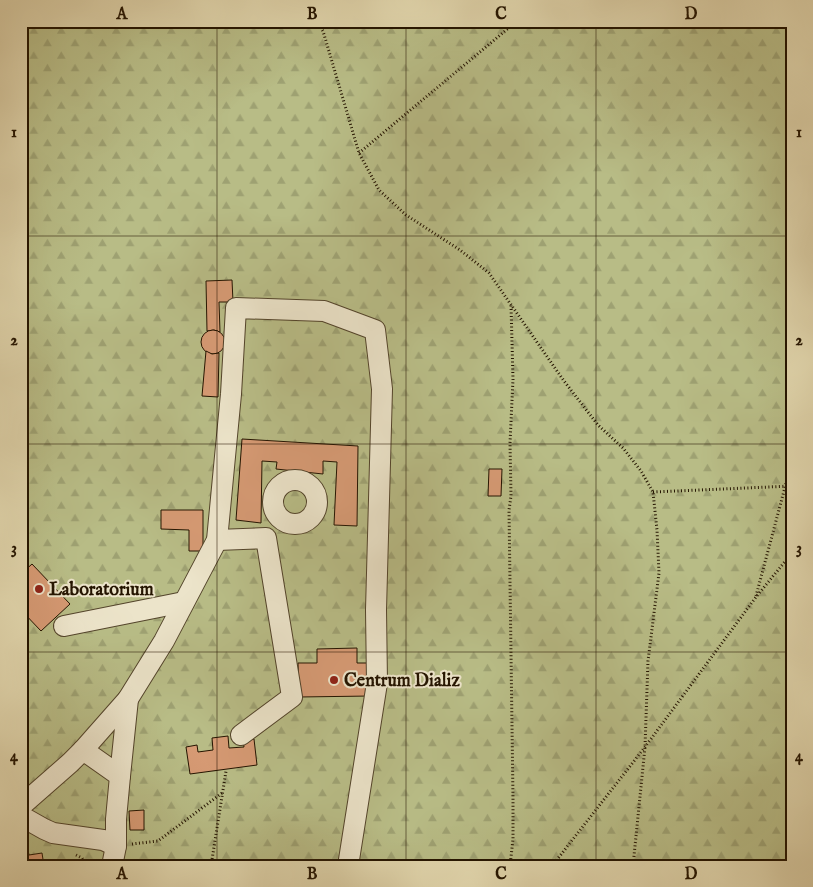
<svg xmlns="http://www.w3.org/2000/svg" width="813" height="887" font-family="'IM FELL English',serif">
<style>
.forest{fill:url(#forest-firs);stroke:#6e6843}
.building{fill:#d69a74;stroke:#241400}
.lines{fill:none;stroke-linecap:round;stroke-linejoin:round}
.minor-casing{stroke:#53442b;stroke-width:22}
.path{stroke:#241400;stroke-width:3;stroke-dasharray:1 2.5;stroke-linecap:butt}
.minor{stroke:#ece4ca;stroke-width:20}
.grid{fill:none;stroke:#241400;stroke-width:1;stroke-opacity:0.55}
.poi-dot{fill:#8f2418;stroke:#ece4ca;stroke-width:2}
.labels{text-anchor:middle;stroke-width:4;stroke-linejoin:round;paint-order:stroke}
.poi-label{font-size:18px;font-weight:bold;fill:#241400;stroke:#ece4ca;text-anchor:start}
.neatline{fill:none;stroke:#241400;stroke-width:2}
.grid-label{font-size:16px;text-anchor:middle;font-weight:bold;fill:#241400}
</style>
<defs>
<pattern id="forest-firs" width="22" height="20" patternUnits="userSpaceOnUse" patternTransform="scale(1.25)"><rect width="22" height="20" fill="#b8bc86"/><path d="M5 1l3.5 6h-7zM16 11l3.5 6h-7z" fill="#9ea172"/></pattern>
</defs>
<rect width="100%" height="100%" fill="#e1d6ad"/>
<filter id="stains"><feTurbulence type="fractalNoise" baseFrequency=".004" numOctaves="4"/><feColorMatrix values="0 0 0 0 .2 0 0 0 0 .09 0 0 0 0 .02 0 0 0 .5 -.17"/></filter>
<radialGradient id="worn" r=".72"><stop offset=".6" stop-color="#630" stop-opacity="0"/><stop offset="1" stop-color="#630" stop-opacity=".3"/></radialGradient>
<rect class="forest" x="21" y="21" width="771" height="845"/>
<g class="building">
<polygon points="232,280 233,302 219,302 220,332 214,330 207,331 206,281"/>
<circle cx="213" cy="342" r="12"/>
<polygon points="206,351 212,354 219,353 218,397 202,396"/>
<polygon points="242,439 358,446 357,526 334,525 337,462 323,461 323,474 276,469 277,462 262,461 261,523 236,520"/>
<polygon points="489,469 502,469 501,496 488,496"/>
<polygon points="161,510 203,510 203,551 189,551 189,530 161,529"/>
<polygon points="32,564 70,604 41,631 21,610 21,574"/>
<polygon points="357,648 357,663 370,663 370,696 299,697 298,663 317,663 317,649"/>
<polygon points="228,736 229,748 244,747 243,740 254,739 257,765 190,774 186,747 197,745 198,752 213,750 212,738"/>
<polygon points="144,810 144,830 130,830 129,811"/>
<polygon points="23,850 28,850 29,855 42,853 44,866 21,866 21,856 24,855"/>
</g>
<g class="lines">
<defs>
<g id="minor">
<circle cx="295" cy="502" r="22"/>
<polyline points="217,540 266,538 292,697 241,735"/>
<polyline points="64,626 184,602"/>
<polyline points="83,750 128,699 164,641 217,540 231,394 236,308 324,311 375,330 382,389 376,610 377,683 348,866"/>
<polyline points="120,776 128,699"/>
<polyline points="21,806 70,763 83,750 120,776 116,819 116,846 112,866"/>
<polyline points="21,816 44,829 53,833 103,840 116,846"/>
</g>
</defs>
<use href="#minor" class="minor-casing"/>
<g class="path">
<polyline points="317,21 323,31 359,153 379,190 406,215 460,250 489,273 564,381 598,425 623,448 641,471 653,492 657,530 659,573 648,661 645,747 633,866"/>
<polyline points="359,153 517,21"/>
<polyline points="653,492 792,486"/>
<polyline points="756,596 792,461"/>
<polyline points="132,844 158,841 222,793"/>
<polyline points="76,855 82,858 87,866"/>
<polyline points="211,866 226,771"/>
<polyline points="510,866 513,839 513,798 509,510 511,496 510,443 513,379 511,305"/>
<polyline points="552,866 645,747 756,597 792,553"/>
</g>
<use href="#minor" class="minor"/>
</g>
<path class="grid" d="M217,21V866M406,21V866M596,21V866M21,236H792M21,444H792M21,652H792"/>
<g class="poi-dot">
<circle cx="39" cy="589" r="5"/>
<circle cx="334" cy="680" r="5"/>
</g>
<g class="labels">
<g class="poi-label">
<text x="49" y="595">Laboratorium</text>
<text x="344" y="686">Centrum Dializ</text>
</g>
</g>
<rect width="813" height="887" fill="none" stroke="#e1d6ad" stroke-width="55"/>
<rect x="28" y="28" width="758" height="832" class="neatline"/>
<g class="grid-label">
<text x="122" y="19">A</text>
<text x="312" y="19">B</text>
<text x="501" y="19">C</text>
<text x="691" y="19">D</text>
<text x="14" y="137">1</text>
<text x="799" y="137">1</text>
<text x="14" y="345">2</text>
<text x="799" y="345">2</text>
<text x="14" y="553">3</text>
<text x="799" y="553">3</text>
<text x="14" y="761">4</text>
<text x="799" y="761">4</text>
<text x="122" y="879">A</text>
<text x="312" y="879">B</text>
<text x="501" y="879">C</text>
<text x="691" y="879">D</text>
</g>
<rect width="100%" height="100%" filter="url(#stains)"/>
<rect width="100%" height="100%" fill="url(#worn)"/>
</svg>
